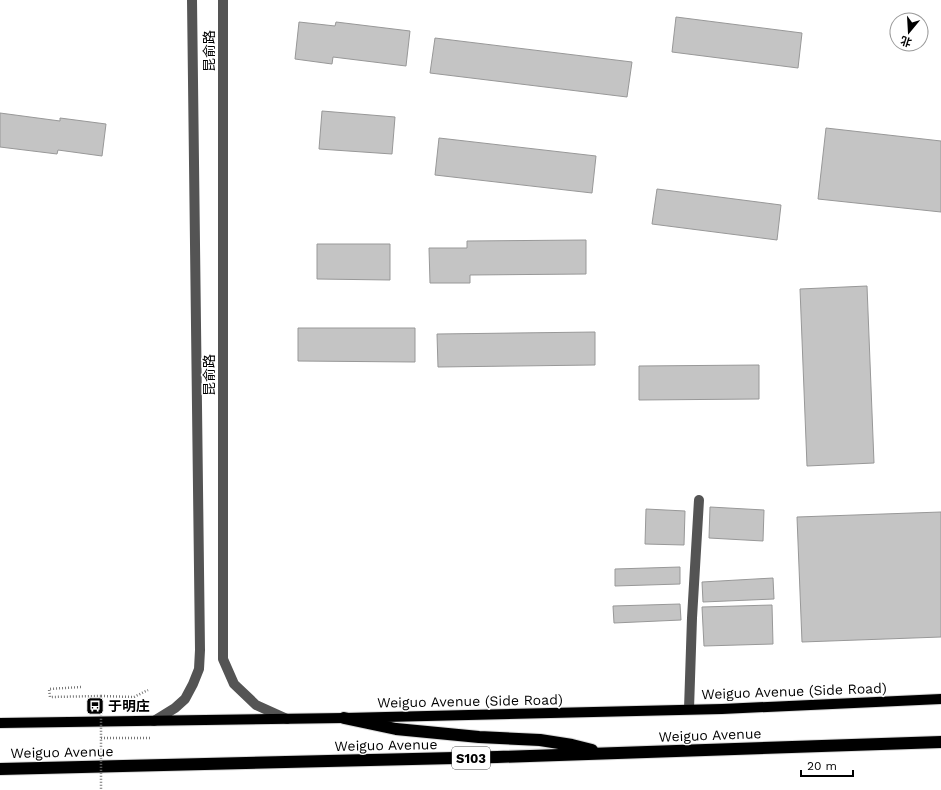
<svg xmlns="http://www.w3.org/2000/svg" width="941" height="790" font-family="'Work Sans','Noto Sans SC',sans-serif">
<style>
.building{fill:#c4c4c4;stroke:#989898}
.lines{fill:none;stroke-linecap:round;stroke-linejoin:round}
.major-casing{stroke:#dbdbdb;stroke-width:12}
.highway-casing{stroke:#dbdbdb;stroke-width:14}
.path{stroke:#767676;stroke-width:2.5;stroke-dasharray:1 2;stroke-linecap:butt}
.minor{stroke:#545454;stroke-width:10}
.major{stroke:#000;stroke-width:10}
.highway{stroke:#000;stroke-width:12}
.path-bridge{stroke:#767676;stroke-width:2.5;stroke-dasharray:1 2;stroke-linecap:butt}
.labels{text-anchor:middle;stroke-width:3;stroke-linejoin:round;paint-order:stroke}
.shield{fill:#fff;stroke:#4c4c4c;stroke-width:1}
.shield-label{font-size:13px;font-weight:bold;fill:#000}
.street-label{font-size:14px;fill:#000;stroke:#fff}
.poi-label{font-size:14px;font-weight:bold;fill:#000;stroke:#fff;text-anchor:start}
</style>
<rect width="100%" height="100%" fill="#fff"/>
<g class="building">
<polygon points="676,17 802,33 798,68 672,52"/>
<polygon points="299,22 335,26 336,22 410,31 406,66 333,57 332,64 295,59"/>
<polygon points="435,38 632,62 627,97 430,73"/>
<polygon points="322,111 395,117 392,154 319,149"/>
<polygon points="0,113 60,121 60,118 106,124 102,156 58,150 57,154 0,147"/>
<polygon points="826,128 941,141 941,212 818,199"/>
<polygon points="439,138 596,156 592,193 435,175"/>
<polygon points="657,189 781,205 777,240 652,224"/>
<polygon points="586,240 586,274 470,275 470,283 430,283 429,248 467,248 467,241"/>
<polygon points="317,244 390,244 390,280 317,279"/>
<polygon points="867,286 874,463 807,466 800,289"/>
<polygon points="298,328 415,328 415,362 298,361"/>
<polygon points="595,332 595,365 438,367 437,334"/>
<polygon points="759,365 759,399 639,400 639,366"/>
<polygon points="710,507 764,510 763,541 709,538"/>
<polygon points="646,509 685,511 684,545 645,544"/>
<polygon points="941,512 941,637 802,642 797,517"/>
<polygon points="680,567 680,584 615,586 615,569"/>
<polygon points="773,578 774,599 703,602 702,582"/>
<polygon points="680,604 681,620 614,623 613,606"/>
<polygon points="772,605 773,644 704,646 702,607"/>
</g>
<g class="lines">
<defs>
<polyline id="major" points="0,723 344,718 722,709 941,699"/>
<g id="highway">
<polyline points="344,718 396,729 479,737 540,740 572,745 592,750"/>
<polyline points="0,769 497,757 941,742"/>
</g>
</defs>
<use href="#major" class="major-casing"/>
<use href="#highway" class="highway-casing"/>
<g class="path">
<polyline points="101,696 134,697 148,690"/>
<polyline points="101,738 152,738"/>
</g>
<g class="minor">
<polyline points="223,0 223,659 234,684 256,705 287,719"/>
<polyline points="689,709 692,618 699,500"/>
<polyline points="154,721 175,708 185,699 193,684 199,669 200,650 192,0"/>
</g>
<use href="#major" class="major"/>
<use href="#highway" class="highway"/>
<polyline class="path-bridge" points="81,687 49,689 50,697 101,696 101,790"/>
</g>
<defs>
<symbol id="bus-square" viewBox="-11 -11 22 22"><rect x="-9" y="-9" width="18" height="18" rx="4" fill="#000" stroke="#fff"/><path d="M-5-6H5V4H4V6H2V4H-2V6H-4V4H-5ZM-3.5-4V0h7V-4ZM-3.5 1.2v1.5H-2V1.2ZM2 1.2v1.5H3.5V1.2Z" fill="#fff"/></symbol>
</defs>
<g fill-rule="evenodd">
<use href="#bus-square" x="85" y="696" width="20" height="20"/>
</g>
<g class="labels">
<rect class="shield" x="452" y="747" width="38" height="22" rx="3"/>
<g class="shield-label">
<text x="471" y="763">S103</text>
</g>
<g class="street-label">
<text transform="translate(209 51) rotate(-90)" y="5">昆俞路</text>
<text transform="translate(209 375) rotate(-90)" y="5">昆俞路</text>
<text transform="translate(794 691) rotate(-2)" y="5">Weiguo Avenue (Side Road)</text>
<text transform="translate(470 701) rotate(-1)" y="5">Weiguo Avenue (Side Road)</text>
<text transform="translate(710 735) rotate(-2)" y="5">Weiguo Avenue</text>
<text transform="translate(386 745) rotate(-1)" y="5">Weiguo Avenue</text>
<text transform="translate(62 752) rotate(-1)" y="5">Weiguo Avenue</text>
</g>
<g class="poi-label">
<text x="108" y="711">于明庄</text>
</g>
</g>
<g transform="translate(909 32) rotate(198)"><circle r="19" fill="#ffffff" stroke="#999999"/>
<path d="M0-3L7 15L0 10L-7 15Z" fill="#000000"/>
<text y="-6" font-size="11" font-weight="bold" text-anchor="middle" fill="#000000">北</text>
</g>
<path d="M801 770v6h52v-6" fill="none" stroke="#000000" stroke-width="2"/>
<text x="807" y="770" font-size="12" fill="#000000" stroke="#ffffff" stroke-width="3" paint-order="stroke">20 m</text>
</svg>
